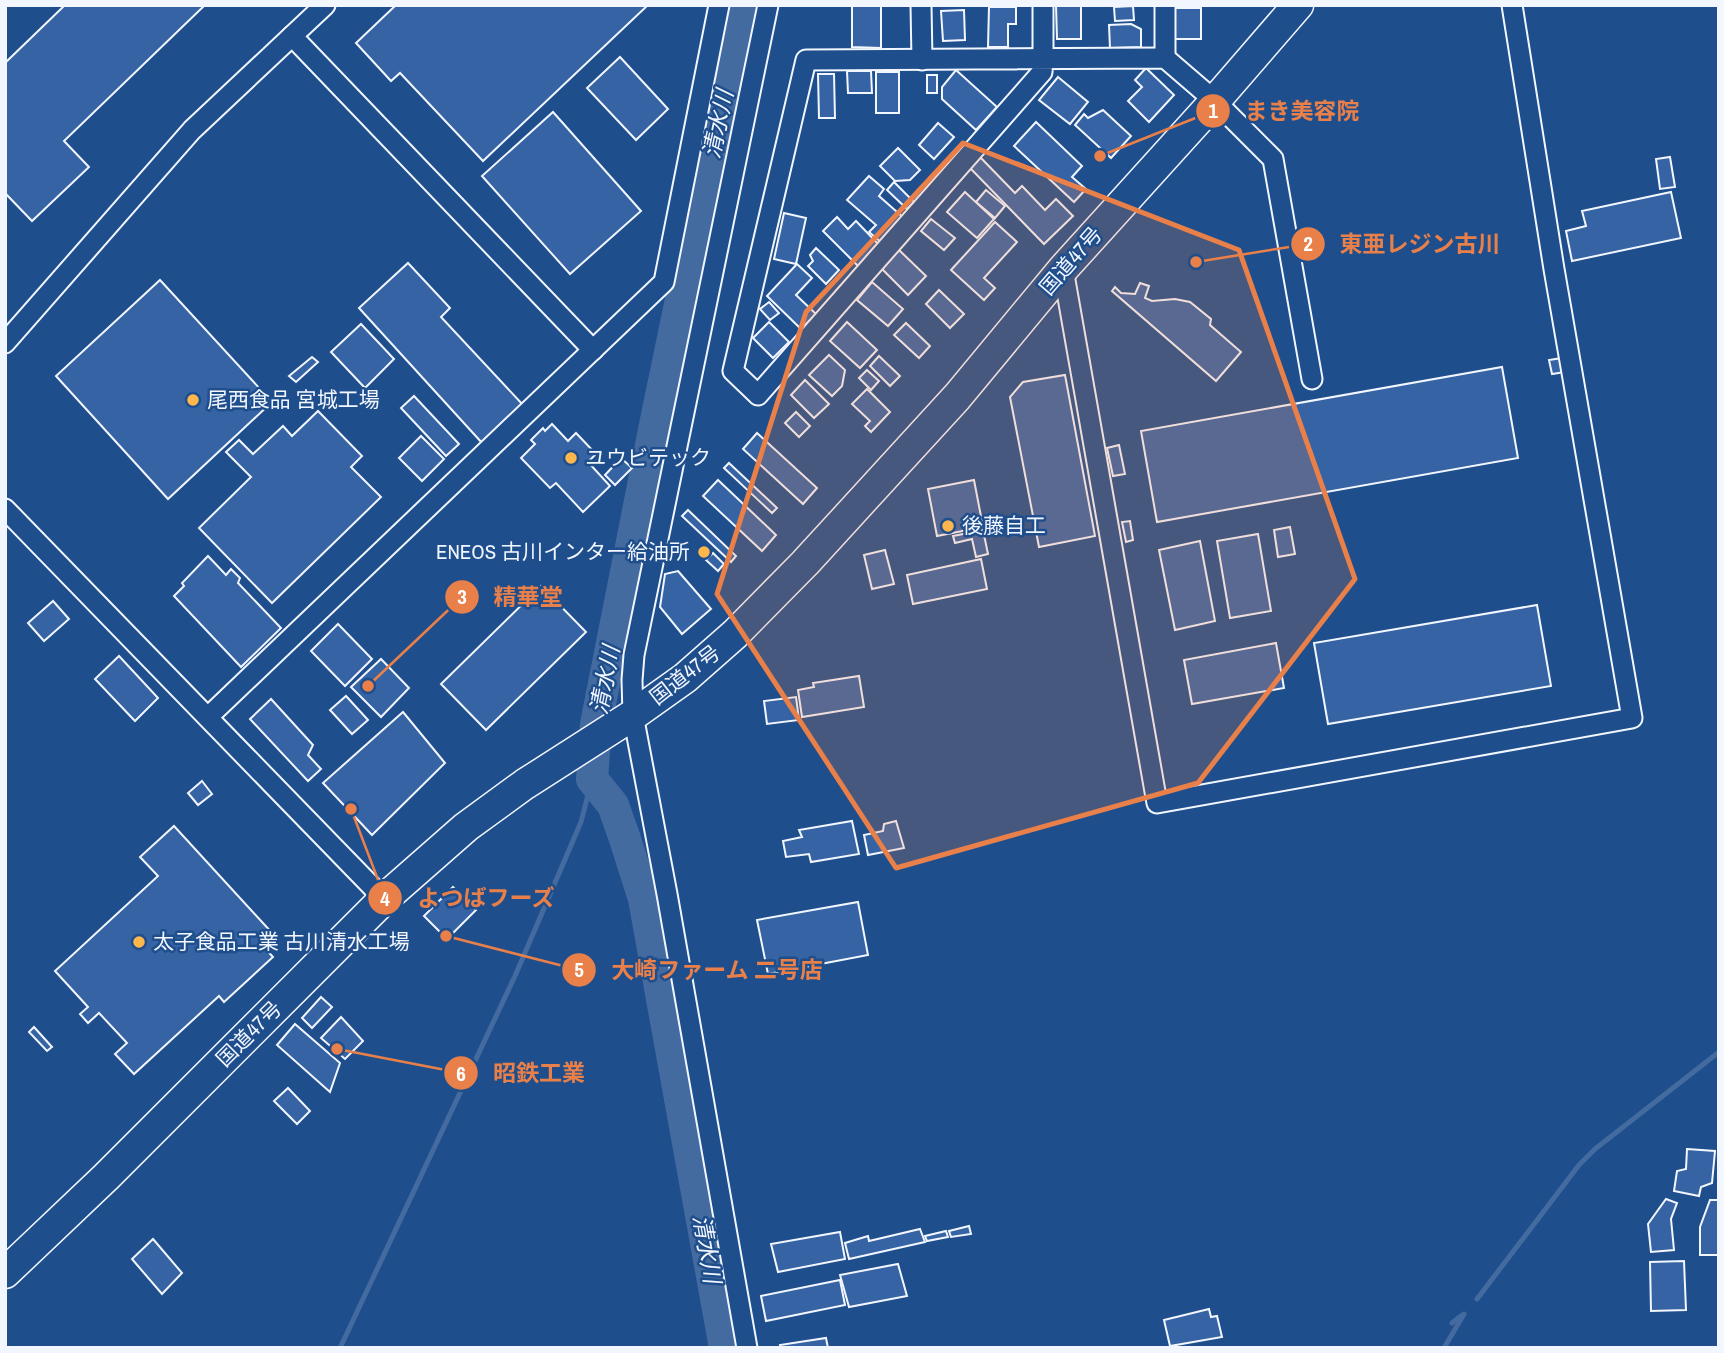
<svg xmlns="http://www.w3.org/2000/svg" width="1724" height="1353" font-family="'Archivo Narrow','Noto Sans JP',sans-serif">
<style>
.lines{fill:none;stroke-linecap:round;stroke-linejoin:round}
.stream{stroke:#446ba0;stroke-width:5}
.river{stroke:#446ba0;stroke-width:32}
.building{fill:#3563a3;stroke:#f2f6ff;stroke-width:2}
.minor-casing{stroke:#f2f6ff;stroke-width:23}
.highway-casing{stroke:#f2f6ff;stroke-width:33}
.minor{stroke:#1f4e8c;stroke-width:19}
.highway{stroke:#1f4e8c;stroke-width:30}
.marked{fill:#ea8049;fill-opacity:0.2;stroke:#ea8049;stroke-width:5;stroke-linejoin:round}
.poi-dot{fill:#ffb74d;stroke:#1f4e8c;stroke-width:2.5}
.labels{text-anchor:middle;stroke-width:5;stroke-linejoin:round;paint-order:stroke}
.street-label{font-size:21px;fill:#f2f6ff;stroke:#1f4e8c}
.poi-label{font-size:21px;fill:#f2f6ff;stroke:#1f4e8c;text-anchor:start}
.water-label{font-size:23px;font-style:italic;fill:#f2f6ff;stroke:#1f4e8c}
.leader{fill:none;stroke:#ea8049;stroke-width:2.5}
.callout-dot{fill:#ea8049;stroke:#1f4e8c;stroke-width:2.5}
.mark-label{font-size:21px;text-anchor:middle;font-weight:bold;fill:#fff}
.callout-label{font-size:23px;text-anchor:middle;font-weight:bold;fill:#ea8049;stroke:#1f4e8c;stroke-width:5;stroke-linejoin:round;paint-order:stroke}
</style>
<rect width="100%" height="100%" fill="#1f4e8c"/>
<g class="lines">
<g class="stream">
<polyline points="1477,1299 1579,1165 1595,1149 1719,1052"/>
<polyline points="1452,1323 1461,1316"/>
<polyline points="340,1348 515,976 581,822 592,779"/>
<polyline points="1444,1348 1464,1314"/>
</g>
<polyline class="river" points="725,1348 644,899 625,839 613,805 592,779 596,724 656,420 742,5"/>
</g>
<g class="building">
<polygon points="65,5 205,5 64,141 89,167 32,221 5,193 5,63"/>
<polygon points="396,5 648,5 483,161 400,73 391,81 356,43"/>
<polygon points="852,5 881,5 881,48 852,47"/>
<polygon points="1056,5 1081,5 1081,39 1057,39"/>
<polygon points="1133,6 1134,20 1115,21 1114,7"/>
<polygon points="989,7 1016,7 1016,24 1008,24 1008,47 988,47"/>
<polygon points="1175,8 1201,8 1201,39 1174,39"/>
<polygon points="964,10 965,40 943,41 941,11"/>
<polygon points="1131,24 1141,29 1141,47 1110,48 1109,25"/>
<polygon points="620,57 668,109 636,140 587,88"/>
<polygon points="1146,68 1174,95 1149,122 1128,101 1142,87 1135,80"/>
<polygon points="956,70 997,107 976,130 942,99 942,87"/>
<polygon points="847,71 871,71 872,93 848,93"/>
<rect x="876" y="72" width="23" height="41"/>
<polygon points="818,74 834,74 835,118 819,118"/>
<rect x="927" y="75" width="10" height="18"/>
<polygon points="1058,77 1088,102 1070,124 1039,100"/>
<polygon points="1103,110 1131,136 1111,158 1075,125 1084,114 1088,118"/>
<polygon points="553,112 641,211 570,274 482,176"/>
<polygon points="1036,122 1082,166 1072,177 1086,189 1074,202 1014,146"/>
<polygon points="938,123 954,137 934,159 919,145"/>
<polygon points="898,148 920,170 910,180 895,181 880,166"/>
<polygon points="980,157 1015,193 1022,186 1045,210 1056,199 1073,216 1044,244 970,168"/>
<polygon points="1670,157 1675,187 1660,189 1656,159"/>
<polygon points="869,176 884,189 879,196 905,219 883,244 869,232 876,225 847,200"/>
<polygon points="894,182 914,202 907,209 887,190"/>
<polygon points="986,190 1005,206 995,218 976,202"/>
<polygon points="965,192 994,219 977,238 947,212"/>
<polygon points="1671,192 1681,238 1572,261 1566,231 1586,226 1582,211"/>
<polygon points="784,213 806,218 796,264 774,259"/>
<polygon points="837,217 848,229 856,221 881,247 860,268 823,231"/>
<polygon points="931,219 955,238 944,250 921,231"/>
<polygon points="995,222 1017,242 984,278 995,288 984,300 951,270"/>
<polygon points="816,248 839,270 826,284 808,266 813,261 810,255"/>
<polygon points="899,250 926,276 908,295 881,268"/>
<polygon points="408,263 450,308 441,317 524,406 483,444 359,308"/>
<polygon points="797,264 812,278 796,295 816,314 801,329 767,296"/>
<polygon points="160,280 272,402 168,499 56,376"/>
<polygon points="872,282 903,309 888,326 857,300"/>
<polygon points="1140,283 1149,286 1145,298 1152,301 1175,299 1190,302 1211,319 1210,325 1241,352 1216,381 1112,291 1115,287 1121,293 1135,294"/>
<polygon points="939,290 964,314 950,328 926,304"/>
<polygon points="769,302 779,313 770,320 760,309"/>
<polygon points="769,322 789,342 773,358 753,338"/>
<polygon points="847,322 877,350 860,368 830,341"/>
<polygon points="906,323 930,346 919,358 894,335"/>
<polygon points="361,324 394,359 365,388 331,352"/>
<polygon points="829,355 845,370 842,386 832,396 809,375"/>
<polygon points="879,356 900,376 890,386 870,366"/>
<polygon points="312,357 318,362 296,382 289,376"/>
<polygon points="1562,358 1565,372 1552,374 1549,360"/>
<polygon points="1502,367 1518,458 1157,522 1141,431"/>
<polygon points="867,370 879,381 871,390 859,378"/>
<polygon points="1065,375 1095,536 1039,547 1010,397 1023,382"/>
<polygon points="805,380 829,404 814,418 791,395"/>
<polygon points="867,389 890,412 871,432 865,426 870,421 852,404"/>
<polygon points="414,396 459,444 446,456 401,408"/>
<polygon points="318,411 362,456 351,467 381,497 272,603 199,528 251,477 226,452 239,440 253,454 283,426 292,436"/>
<polygon points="796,412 810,426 799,437 785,423"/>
<polygon points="552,424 568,441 576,433 596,454 588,462 610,486 583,512 556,483 550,488 521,458 535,444 531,440 543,428 545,431"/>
<polygon points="757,433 817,488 803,504 743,449"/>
<polygon points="421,436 444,459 422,481 399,458"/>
<polygon points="1119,445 1125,474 1113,476 1107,448"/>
<polygon points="621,458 632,468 615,485 605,475"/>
<polygon points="729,463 777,508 772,513 724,468"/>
<polygon points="718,480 776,535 762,551 703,496"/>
<polygon points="974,480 983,527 937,536 928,489"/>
<polygon points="688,510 736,556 731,562 682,516"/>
<polygon points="1130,521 1133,540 1126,542 1122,522"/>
<polygon points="1290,527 1295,554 1278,557 1274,530"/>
<polygon points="983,530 988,554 976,557 972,539 955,543 953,536"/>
<polygon points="1258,534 1271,611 1230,618 1217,541"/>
<polygon points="1200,541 1215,621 1175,630 1159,550"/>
<polygon points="885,550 894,584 872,589 864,555"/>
<polygon points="713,553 724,564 718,571 706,560"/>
<polygon points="208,556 226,575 231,569 240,578 238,583 281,628 241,667 174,596 184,586 182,583"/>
<polygon points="981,559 987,589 913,604 907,575"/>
<polygon points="678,571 711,609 682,634 660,607 665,574"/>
<polygon points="541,586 586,632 486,730 441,684"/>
<polygon points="53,601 69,619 44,641 28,623"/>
<polygon points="1537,605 1551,686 1328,724 1314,643"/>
<polygon points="338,624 372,659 345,686 311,651"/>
<polygon points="1276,643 1284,688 1192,704 1184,660"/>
<polygon points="119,656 158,698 135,721 95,679"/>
<polygon points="381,659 409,688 381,717 351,687"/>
<polygon points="859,676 864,707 802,717 798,690 814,687 813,683"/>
<polygon points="346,696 368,720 352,734 330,710"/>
<polygon points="796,697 799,720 767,724 764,701"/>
<polygon points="271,699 313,745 308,755 321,769 308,781 250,719"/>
<polygon points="403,712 445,763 372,835 323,783"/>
<polygon points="202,781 212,794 198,805 188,793"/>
<polygon points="852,821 859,854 811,862 809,854 786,857 783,841 802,837 799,830"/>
<polygon points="896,821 904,848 868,855 864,835 883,831 884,824"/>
<polygon points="174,826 273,934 261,944 273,957 224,1002 219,996 134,1074 115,1054 127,1043 99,1013 88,1023 80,1014 88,1007 55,971 158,876 140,857"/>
<polygon points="453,887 476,910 447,939 424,916"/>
<polygon points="858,902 868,955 768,974 757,920"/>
<polygon points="321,997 332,1007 312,1028 302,1018"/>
<polygon points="341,1017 363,1041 345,1059 321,1038"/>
<polygon points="295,1024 340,1063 330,1092 277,1045"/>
<polygon points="34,1027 52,1047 47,1051 29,1032"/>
<polygon points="288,1088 310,1111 297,1124 274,1101"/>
<polygon points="1687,1149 1715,1151 1712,1183 1701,1187 1699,1196 1674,1191 1677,1171 1686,1169"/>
<polygon points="1666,1199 1677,1203 1671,1219 1674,1250 1651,1252 1648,1224"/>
<polygon points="1710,1200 1719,1200 1719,1255 1700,1255 1700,1227"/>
<polygon points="969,1226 971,1234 951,1237 949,1231"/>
<polygon points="920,1229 925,1242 849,1259 845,1243 868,1236 869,1241"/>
<polygon points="946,1231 948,1237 927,1241 925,1236"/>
<polygon points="840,1232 845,1259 778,1272 771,1244"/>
<polygon points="153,1239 182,1273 162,1294 132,1259"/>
<polygon points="1684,1261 1686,1310 1651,1311 1650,1262"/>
<polygon points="898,1264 907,1296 849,1307 840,1275"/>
<polygon points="840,1280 845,1305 766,1321 761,1296"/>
<polygon points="1209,1309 1211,1317 1217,1316 1222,1337 1170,1346 1164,1320"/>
<polygon points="826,1338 828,1348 781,1348 780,1345"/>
</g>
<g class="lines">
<defs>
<g id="minor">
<polyline points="921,5 922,60"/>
<path d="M1043,5V59L1042,72L758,395L733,371L806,60C926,60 1046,59 1165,58L1215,101L1273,159L1312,379"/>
<polyline points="1165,5 1165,58"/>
<polyline points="292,36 593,350"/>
<polyline points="1063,269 1157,803 1632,718 1554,269 1512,5"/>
<polyline points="5,343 192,130 325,5"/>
<polyline points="5,509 384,899"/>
<polyline points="208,717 664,282 719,5"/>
<polyline points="747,1348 667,894 633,715 632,680 634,655 768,5"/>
</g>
<polyline id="highway" points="5,1273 106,1177 384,899 466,827 525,784 633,715 685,678 735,634 805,563 957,397 1063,269 1215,101 1298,5"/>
</defs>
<use href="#minor" class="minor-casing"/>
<use href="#highway" class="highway-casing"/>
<use href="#minor" class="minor"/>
<use href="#highway" class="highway"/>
</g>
<path class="marked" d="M963,143L1239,250L1355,579L1198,783L896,868L717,594L806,312Z"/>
<g class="poi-dot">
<circle cx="193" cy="400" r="7"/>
<circle cx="571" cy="458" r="7"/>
<circle cx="948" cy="526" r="7"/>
<circle cx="704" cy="552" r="7"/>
<circle cx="139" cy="942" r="7"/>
</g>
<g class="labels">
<g class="street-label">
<text transform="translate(1071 261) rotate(-49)" y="7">国道47号</text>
<text transform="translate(685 675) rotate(-38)" y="7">国道47号</text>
<text transform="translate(249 1034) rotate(-45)" y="7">国道47号</text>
</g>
<g class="poi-label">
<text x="207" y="407">尾西食品 宮城工場</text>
<text x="585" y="465">ユウビテック</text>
<text x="962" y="533">後藤自工</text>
<text x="690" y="559" text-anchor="end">ENEOS 古川インター給油所</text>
<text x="153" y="949">太子食品工業 古川清水工場</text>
</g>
<g class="water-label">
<text transform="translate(718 124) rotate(-78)" y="8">清水川</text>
<text transform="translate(605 680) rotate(-79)" y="8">清水川</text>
<text transform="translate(707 1249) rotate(80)" y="8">清水川</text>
</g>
</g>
<path class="leader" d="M1100 156L1213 111M1196 262L1308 244M368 686L462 597M351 809L385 898M446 936L579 970M337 1049L461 1073"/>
<g class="callout-dot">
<circle cx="1100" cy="156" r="7"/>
<circle cx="1196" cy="262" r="7"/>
<circle cx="368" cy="686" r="7"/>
<circle cx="351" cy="809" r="7"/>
<circle cx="446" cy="936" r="7"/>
<circle cx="337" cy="1049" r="7"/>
<circle cx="1213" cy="111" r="18"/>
<circle cx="1308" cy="244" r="18"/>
<circle cx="462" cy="597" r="18"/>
<circle cx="385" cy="898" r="18"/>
<circle cx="579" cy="970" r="18"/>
<circle cx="461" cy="1073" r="18"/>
</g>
<g class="mark-label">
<text x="1213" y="118">1</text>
<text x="1308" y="251">2</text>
<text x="462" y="604">3</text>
<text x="385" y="906">4</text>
<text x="579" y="977">5</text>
<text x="461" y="1081">6</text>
</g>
<g class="callout-label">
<text x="1302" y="119">まき美容院</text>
<text x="1420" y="252">東亜レジン古川</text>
<text x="528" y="605">精華堂</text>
<text x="486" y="906">よつばフーズ</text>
<text x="717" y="978">大崎ファーム 二号店</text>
<text x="539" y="1081">昭鉄工業</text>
</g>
<rect width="1724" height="1353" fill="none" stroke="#f2f6ff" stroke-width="14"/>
</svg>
